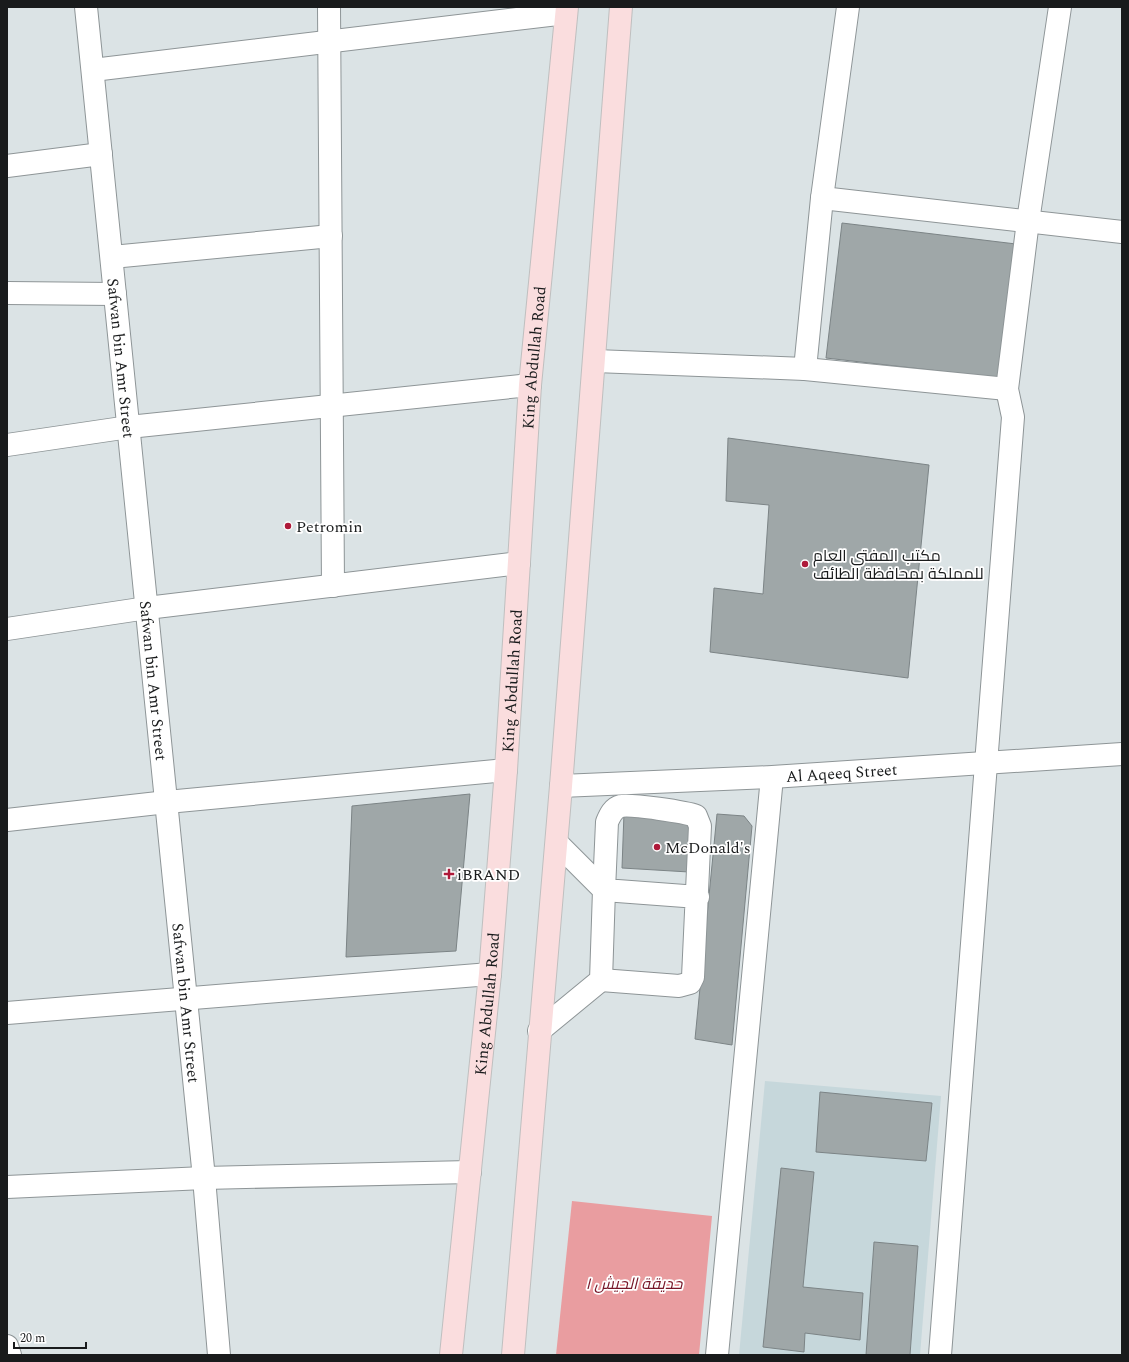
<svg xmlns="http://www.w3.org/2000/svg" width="1129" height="1362" font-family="Spectral,Cairo,serif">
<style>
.built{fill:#c6d7db}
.green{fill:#e99da0}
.building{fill:#9fa7a8;stroke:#7c8486}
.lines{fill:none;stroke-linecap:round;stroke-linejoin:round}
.minor-casing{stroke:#8e9597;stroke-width:24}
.major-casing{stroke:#bfbfbf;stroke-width:24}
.minor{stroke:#fff;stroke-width:22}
.major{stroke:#faddde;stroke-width:22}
.poi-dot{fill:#ae1939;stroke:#fff;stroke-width:1.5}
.labels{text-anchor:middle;stroke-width:3.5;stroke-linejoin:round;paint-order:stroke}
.street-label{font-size:16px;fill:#191b1c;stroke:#fff}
.poi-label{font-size:16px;fill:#191b1c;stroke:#fff;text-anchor:start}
.park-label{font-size:16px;font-style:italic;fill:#761527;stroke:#fff}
</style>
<rect width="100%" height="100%" fill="#dbe3e5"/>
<polygon class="built" points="765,1081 941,1096 920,1355 739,1355"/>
<polygon class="green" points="572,1201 712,1216 699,1355 556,1355"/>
<g class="building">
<polygon points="842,223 1016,244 1000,378 826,358"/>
<polygon points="728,438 929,465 908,678 710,652 714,588 763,594 769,505 726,501"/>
<polygon points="470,794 456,951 346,957 352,806"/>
<polygon points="624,813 685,816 693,826 689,872 622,868"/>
<polygon points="717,814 744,816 752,826 732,1045 695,1039"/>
<polygon points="820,1092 932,1103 926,1161 816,1152"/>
<polygon points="781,1168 814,1172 803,1287 863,1293 860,1340 805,1333 804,1352 763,1347"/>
<polygon points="874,1242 918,1246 910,1355 866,1355"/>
</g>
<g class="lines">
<defs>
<g id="minor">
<path id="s1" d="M86,7L204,1178L219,1355"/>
<polyline points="329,7 333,586"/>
<polyline points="93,70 566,13"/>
<polyline points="7,166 101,154"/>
<polyline points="822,198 1122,232"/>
<polyline points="112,257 331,236"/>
<polyline points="7,293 115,294"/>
<polyline points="595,361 805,369 1007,389"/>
<polyline points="805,369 822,198 848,7"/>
<polyline points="7,445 129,427 530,385"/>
<polyline points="7,629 147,608 519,563"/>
<path id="s2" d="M561,786L772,777L1122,754"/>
<polyline points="7,820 167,802 506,770"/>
<path d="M601,980L679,986L690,983L693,977L700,826L696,816C686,812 631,804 621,806C613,808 610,815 607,822L604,890L698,897"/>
<polyline points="7,1013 490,974"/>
<polyline points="539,1031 601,980 604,890 557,843"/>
<polyline points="7,1187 204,1178 470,1172"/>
<polyline points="7,1346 10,1355"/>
<polyline points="717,1355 772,777"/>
<polyline points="940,1355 1013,417 1007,389 1028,221 1060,7"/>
</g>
<g id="major">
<path id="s3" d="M451,1355L490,974L506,770L530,385L567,7"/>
<polyline points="513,1355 561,786 621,7"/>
</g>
</defs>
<use href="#minor" class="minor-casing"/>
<use href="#major" class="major-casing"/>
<use href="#minor" class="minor"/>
<use href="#major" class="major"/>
</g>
<g class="poi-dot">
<circle cx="288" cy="526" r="4"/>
<circle cx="805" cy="564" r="4"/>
<circle cx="657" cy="847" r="4"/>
<path d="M447 868h4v4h4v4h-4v4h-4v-4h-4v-4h4z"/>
</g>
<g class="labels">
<g class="street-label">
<text dy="6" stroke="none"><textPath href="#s1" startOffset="353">Safwan bin Amr Street</textPath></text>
<text dy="6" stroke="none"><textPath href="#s3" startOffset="1001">King Abdullah Road</textPath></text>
<text dy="6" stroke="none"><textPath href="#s1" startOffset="677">Safwan bin Amr Street</textPath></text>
<text dy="6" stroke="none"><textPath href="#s3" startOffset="677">King Abdullah Road</textPath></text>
<text dy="6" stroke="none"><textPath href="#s2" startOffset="281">Al Aqeeq Street</textPath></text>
<text dy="6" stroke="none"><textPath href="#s1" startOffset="1001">Safwan bin Amr Street</textPath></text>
<text dy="6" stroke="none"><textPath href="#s3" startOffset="353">King Abdullah Road</textPath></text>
</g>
<g class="poi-label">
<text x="296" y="532">Petromin</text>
<text x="813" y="561">مكتب المفتي العام<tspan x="813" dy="18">للمملكة بمحافظة الطائف</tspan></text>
<text x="665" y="853">McDonald's</text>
<text x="457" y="880">iBRAND</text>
</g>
<g class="park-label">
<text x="634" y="1289">حديقة الجيش ١</text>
</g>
</g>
<rect width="1129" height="1362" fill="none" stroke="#191b1c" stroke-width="16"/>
<path d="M14 1342v6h72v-6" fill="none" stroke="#191b1c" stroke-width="2"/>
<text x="20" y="1342" font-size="12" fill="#191b1c" stroke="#ffffff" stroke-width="3" paint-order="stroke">20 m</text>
</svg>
